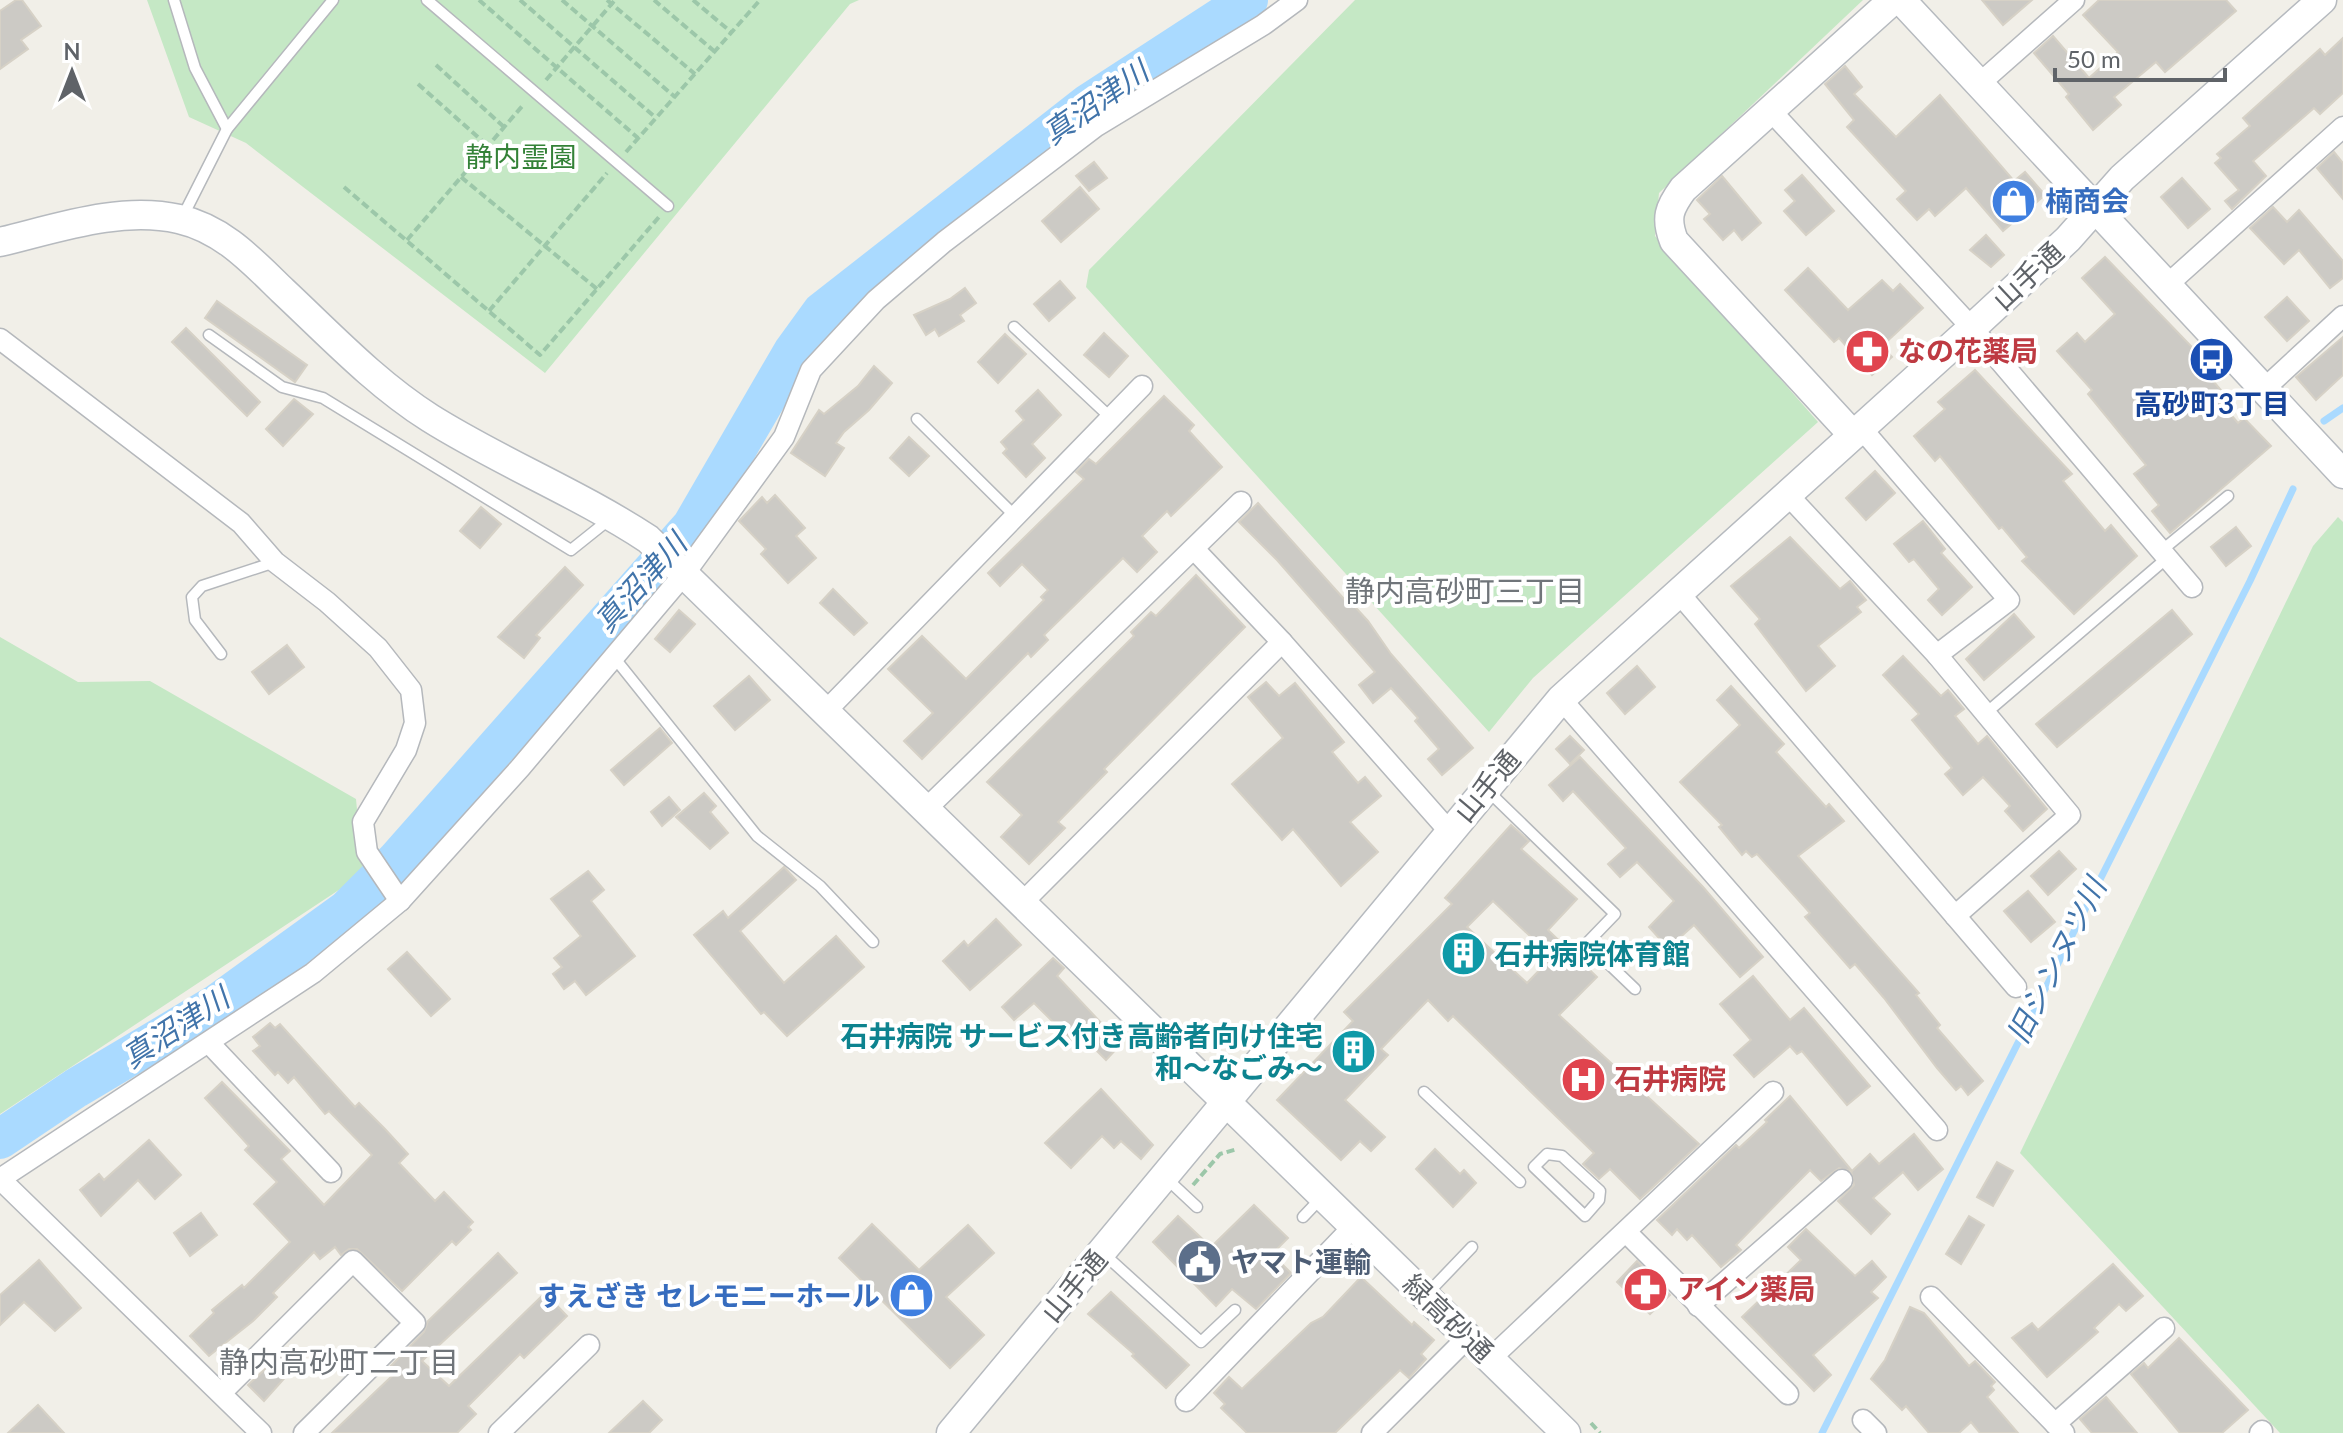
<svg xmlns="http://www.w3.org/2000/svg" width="2343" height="1433" font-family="Lato,'Noto Sans JP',sans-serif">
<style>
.green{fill:#c5e8c5}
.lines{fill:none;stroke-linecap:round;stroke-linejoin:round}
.stream{stroke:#aadaff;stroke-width:7}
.river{stroke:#aadaff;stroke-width:40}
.building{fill:#cccac5;stroke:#d6d1c6;stroke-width:2;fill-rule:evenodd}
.lane-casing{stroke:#b5b8bc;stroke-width:13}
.street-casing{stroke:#b5b8bc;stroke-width:23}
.secondary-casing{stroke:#b6babf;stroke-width:31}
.path{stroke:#9cc7a9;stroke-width:4;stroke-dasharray:8 4;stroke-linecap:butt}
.lane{stroke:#fff;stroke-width:10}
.street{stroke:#fff;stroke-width:20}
.secondary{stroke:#fff;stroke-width:28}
.labels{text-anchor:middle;stroke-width:8;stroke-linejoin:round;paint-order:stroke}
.park-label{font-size:28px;fill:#348238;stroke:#fff}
.shop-label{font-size:28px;font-weight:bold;fill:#366cbe;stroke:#fff;text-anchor:start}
.street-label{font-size:28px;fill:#5f6368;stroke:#fff}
.health-label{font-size:28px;font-weight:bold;fill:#be3a42;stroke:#fff;text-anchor:start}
.transit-label{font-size:28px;font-weight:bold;fill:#164399;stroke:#fff}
.culture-label{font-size:28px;font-weight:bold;fill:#0d838f;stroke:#fff;text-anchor:start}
.service-label{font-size:28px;font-weight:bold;fill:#4e5e75;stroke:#fff;text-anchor:start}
.water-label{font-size:30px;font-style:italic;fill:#4174aa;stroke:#fff}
.neighbourhood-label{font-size:30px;fill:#70757a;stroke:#fff}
</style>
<rect width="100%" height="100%" fill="#f1efe8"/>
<g class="green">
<polygon points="147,0 859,0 850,4 545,373 246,143 189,117"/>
<polygon points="1355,0 1863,0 1659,193 1655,236 1818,422 1533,678 1489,732 1086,287 1089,270"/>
<polygon points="2338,517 2343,522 2343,1433 2280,1433 2020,1153 2313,546"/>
<polygon points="0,637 78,682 150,681 356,799 363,874 0,1114"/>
</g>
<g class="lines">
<g class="stream">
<polyline points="2324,421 2343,408"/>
<polyline points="1822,1433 2250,581 2293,489"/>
</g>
<polyline class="river" points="0,1139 76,1088 217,1004 347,910 396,861 692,526 793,352 822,312 1088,104 1248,0"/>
</g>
<g class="building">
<polygon points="16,0 22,0 41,26 21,40 28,49 0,69 0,11"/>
<polygon points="1982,0 2032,0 2003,25"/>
<polygon points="2099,0 2226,0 2236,11 2165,72 2156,62 2114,97 2121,105 2093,130 2066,97 2069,94 2034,53 2053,36 2089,78 2118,52 2083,15"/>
<polygon points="2343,38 2343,93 2320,114 2314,108 2253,161 2266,176 2232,209 2225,201 2239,190 2215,163 2221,158 2217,154 2250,126 2243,118 2320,49 2325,55"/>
<polygon points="1845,66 1862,87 1854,94 1896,137 1940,95 2014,181 2025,172 2045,195 2003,231 1966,188 1935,216 1929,209 1917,220 1897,199 1906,191 1847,127 1854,120 1825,84"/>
<polygon points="2334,152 2343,163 2343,199 2317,168"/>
<polygon points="1094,162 1107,178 1089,191 1076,176"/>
<polygon points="1802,175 1834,211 1806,235 1784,211 1795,201 1785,190"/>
<polygon points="1722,176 1761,223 1742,240 1734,230 1723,240 1704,219 1710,214 1697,200"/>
<polygon points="2182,178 2210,209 2188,228 2161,197"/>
<polygon points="1080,187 1099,209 1061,242 1042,221"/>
<polygon points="2273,207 2287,222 2299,210 2343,261 2343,278 2330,288 2299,250 2284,264 2250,228"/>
<polygon points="1986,235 2004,255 1991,267 1970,250"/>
<polygon points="2105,257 2213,369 2207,374 2226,396 2220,402 2238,423 2244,418 2271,446 2170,533 2152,511 2159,505 2134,474 2146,465 2088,394 2092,390 2057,351 2077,333 2085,342 2115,314 2082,278"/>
<polygon points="1808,268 1848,310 1882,280 1893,291 1900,284 1923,308 1882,346 1892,357 1872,375 1839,338 1834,342 1785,290"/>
<polygon points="1060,281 1075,298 1049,321 1034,304"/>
<polygon points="965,288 976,303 960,315 964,321 939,336 935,329 926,335 914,315 950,299"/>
<polygon points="2287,297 2309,321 2287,341 2265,317"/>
<polygon points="217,301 307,365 295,382 205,318"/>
<polygon points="186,328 260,402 247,416 172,342"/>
<polygon points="1104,333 1128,356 1109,377 1084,355"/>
<polygon points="1005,334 1026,354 998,383 978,362"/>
<polygon points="2343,337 2343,375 2316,400 2296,377"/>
<polygon points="874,366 892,383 869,410 844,432 836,443 844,448 825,476 791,453 819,410 824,414 858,386"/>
<polygon points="1975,370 2072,474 2063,481 2105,531 2111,525 2137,556 2074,614 2022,561 2027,557 2002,527 1999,529 1940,456 1935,461 1914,436 1945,409 1938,402"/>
<polygon points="1038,390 1061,415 1032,444 1045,458 1026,477 1003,453 1007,449 1001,442 1024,420 1016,411"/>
<polygon points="1164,396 1194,425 1189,431 1222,467 1171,516 1167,511 1142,536 1157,552 1137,572 1123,558 1044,635 1048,640 1031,657 1028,653 922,759 904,741 933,713 888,669 922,636 966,679 1044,600 1041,597 1048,590 1022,564 1000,586 988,573 1084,479 1076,472 1089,459 1096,464"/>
<polygon points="294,399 313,414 283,446 266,429"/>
<polygon points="909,437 929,456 909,476 890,458"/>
<polygon points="1875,471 1895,493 1866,520 1846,498"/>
<polygon points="775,495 805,528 796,536 816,558 788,583 761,554 766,549 739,521 762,497 767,503"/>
<polygon points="1258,503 1344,599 1346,597 1368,621 1391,654 1473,748 1442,775 1428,759 1439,749 1415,721 1418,718 1391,688 1373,703 1359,685 1375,672 1277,560 1239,522"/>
<polygon points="481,507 501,524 480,548 460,531"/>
<polygon points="1923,521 1945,549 1941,553 1972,587 1942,615 1928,600 1939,589 1914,559 1909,562 1894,544"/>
<polygon points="2236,527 2251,546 2226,566 2211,547"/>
<polygon points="1790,537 1840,589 1850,581 1866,600 1857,607 1861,612 1818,646 1835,666 1806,691 1755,624 1760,619 1731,586"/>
<polygon points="565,567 583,585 536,635 540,638 524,658 498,637"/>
<polygon points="1196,575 1245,627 1104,769 1107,772 1058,822 1065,828 1029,864 1001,837 1022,815 987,782 1134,636 1131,632 1151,612 1156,616"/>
<polygon points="833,589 867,623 854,635 820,603"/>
<polygon points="679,610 695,624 670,652 655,639"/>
<polygon points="2172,610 2192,634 2057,747 2036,724"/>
<polygon points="2014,614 2034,637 1984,680 1966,659"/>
<polygon points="287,645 304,667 269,694 252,672"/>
<polygon points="1903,656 1941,696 1948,690 1964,709 1955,716 1978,744 1987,736 2047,809 2023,831 2005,811 2010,806 1983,777 1963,795 1945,774 1952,768 1912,720 1919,714 1883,675"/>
<polygon points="1637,666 1655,687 1625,714 1607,693"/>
<polygon points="749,676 770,700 735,730 714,706"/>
<polygon points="1266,682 1279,696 1295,683 1344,742 1332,752 1358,783 1365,777 1381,796 1350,822 1378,852 1341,886 1293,829 1282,840 1232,784 1283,738 1248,697"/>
<polygon points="1731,686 1784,744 1776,752 1826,807 1829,804 1844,821 1798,856 1919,993 1916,995 1940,1025 1937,1028 1983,1081 1968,1095 1961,1086 1956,1090 1937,1068 1884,998 1855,964 1850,968 1805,917 1810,913 1757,854 1752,857 1746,851 1742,855 1719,827 1722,825 1680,782 1740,725 1717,700"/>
<polygon points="660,728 672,743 624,785 611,770"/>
<polygon points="1570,736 1584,750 1570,764 1556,749"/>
<polygon points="1580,757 1703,887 1763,957 1740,977 1694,925 1668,948 1649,927 1674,901 1637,862 1620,877 1608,864 1626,848 1573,791 1563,801 1549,785"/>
<polygon points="704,793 716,806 710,812 728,833 710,849 676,817"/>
<polygon points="669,797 680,810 662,826 651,812"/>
<path d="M1511,825L1529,841L1521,849L1577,899L1548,930L1597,977L1559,1015L1699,1144L1640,1199L1610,1169L1599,1179L1583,1164L1594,1153L1453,1016L1448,1021L1428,1000L1381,1049L1388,1055L1345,1100L1385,1137L1371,1151L1360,1141L1341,1160L1277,1100L1353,1021L1344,1012L1452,904L1445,898ZM1493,901L1552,957L1527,983L1467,927Z"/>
<polygon points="2059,851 2076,869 2048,895 2031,876"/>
<polygon points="784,867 796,880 740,931 784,983 836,936 864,967 787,1036 764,1012 761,1014 694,935 723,911 728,918"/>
<polygon points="588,871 604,890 591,901 635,956 586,995 575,981 564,989 553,974 562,967 554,958 581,936 551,899"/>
<polygon points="2028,891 2055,922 2031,942 2004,911"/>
<polygon points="996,919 1021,945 970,990 943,961 964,941 968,946"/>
<polygon points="407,952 450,999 431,1016 388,969"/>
<polygon points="1053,958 1064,968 1057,976 1121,1044 1106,1060 1080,1034 1072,1041 1034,1003 1014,1020 1002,1007"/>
<polygon points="1753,976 1790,1020 1804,1008 1870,1086 1847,1105 1802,1051 1797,1054 1790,1046 1754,1077 1734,1055 1751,1040 1720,1004"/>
<polygon points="270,1023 275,1028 280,1024 355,1107 359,1103 385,1129 408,1154 399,1163 435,1201 444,1192 473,1222 468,1227 471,1230 456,1245 452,1241 402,1291 357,1249 349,1249 341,1255 335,1247 320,1259 314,1252 273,1293 277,1297 253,1321 209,1356 190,1336 214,1313 212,1310 242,1285 244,1288 290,1242 254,1204 277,1182 245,1150 249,1146 205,1098 222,1082 290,1151 281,1159 324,1205 372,1155 329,1111 325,1114 294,1077 288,1083 278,1072 275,1075 253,1051 260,1046 253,1037"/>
<polygon points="1101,1089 1153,1145 1141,1159 1121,1141 1114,1148 1102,1136 1071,1168 1045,1143"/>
<polygon points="1790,1096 1852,1171 1870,1154 1879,1164 1914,1134 1943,1169 1918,1190 1903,1172 1873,1198 1890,1214 1871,1234 1838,1201 1854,1185 1851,1171 1839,1168 1821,1181 1810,1170 1736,1245 1741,1250 1721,1267 1692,1235 1687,1240 1677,1229 1672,1235 1657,1220 1736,1145 1739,1148 1767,1122 1765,1120"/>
<polygon points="149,1140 181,1175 155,1199 138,1180 101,1216 80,1190 99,1174 104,1180"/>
<polygon points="1435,1149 1460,1174 1464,1170 1476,1183 1453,1207 1416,1169"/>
<polygon points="1997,1162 2013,1171 1993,1206 1977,1197"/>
<polygon points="1254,1205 1288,1238 1272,1254 1291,1273 1256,1309 1232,1289 1216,1306 1153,1242 1178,1216 1211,1247"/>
<polygon points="201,1213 217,1235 190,1256 174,1233"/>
<polygon points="1969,1216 1984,1225 1961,1264 1946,1254"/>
<polygon points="872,1224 919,1270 968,1225 994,1253 946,1297 984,1335 950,1368 839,1258"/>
<polygon points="1806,1229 1855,1276 1872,1261 1886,1277 1871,1292 1878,1298 1813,1355 1831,1375 1814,1391 1742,1317 1801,1260 1788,1247"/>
<polygon points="498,1253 517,1273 422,1361 449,1386 545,1293 567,1316 524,1358 520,1354 468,1406 476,1414 457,1433 332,1433 392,1376 386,1371 424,1332 428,1321"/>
<polygon points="39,1260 81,1308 55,1331 24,1302 0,1325 0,1295"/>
<polygon points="1637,1261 1670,1295 1650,1314 1617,1282"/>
<polygon points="2113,1264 2143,1296 2126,1311 2119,1304 2094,1328 2098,1332 2047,1377 2012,1338 2032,1323 2038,1330"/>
<polygon points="1361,1277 1412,1325 1414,1322 1434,1340 1421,1354 1426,1359 1409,1378 1400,1370 1335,1433 1247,1433 1221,1408 1225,1404 1214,1393 1229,1377 1242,1389 1311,1323 1323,1317"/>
<polygon points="1111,1292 1189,1365 1166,1388 1132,1356 1134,1354 1088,1314"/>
<polygon points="1910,1307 1924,1313 1969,1366 1975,1361 1995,1382 1991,1386 1994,1390 1987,1397 2018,1433 1980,1433 1971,1422 1959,1433 1929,1433 1906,1406 1902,1410 1871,1379 1885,1360"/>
<polygon points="2179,1338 2248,1410 2222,1433 2180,1433 2131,1374 2144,1363 2148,1368"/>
<polygon points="288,1348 299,1362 264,1401 248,1385"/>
<polygon points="2106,1397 2137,1433 2092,1433 2080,1419"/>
<polygon points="643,1401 662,1420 649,1433 609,1433"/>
<polygon points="38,1405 64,1433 8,1433"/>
</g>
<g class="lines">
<defs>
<g id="lane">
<polyline points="174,0 195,68 227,129"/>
<polyline points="427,0 668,206"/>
<polyline points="182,218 227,129 333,0"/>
<polyline points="1014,327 1111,418"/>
<polyline points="209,335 282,387 323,398 571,550 611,518"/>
<polyline points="917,419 1016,517"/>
<polyline points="2161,551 2228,496"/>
<polyline points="221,654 195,620 192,597 202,586 275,562"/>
<polyline points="613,656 757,836 820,886 873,942"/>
<polyline points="1986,713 2167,558"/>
<polyline points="1487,790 1615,914 1587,943 1635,989"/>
<polyline points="1424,1092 1520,1182"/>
<polygon points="1547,1154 1562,1156 1600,1191 1599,1200 1585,1216 1534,1167"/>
<polyline points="1166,1178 1197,1207"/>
<polyline points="1303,1217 1322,1197"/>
<polyline points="1104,1254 1201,1342 1235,1310"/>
<polyline points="1427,1294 1472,1247"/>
</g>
<g id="street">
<polyline points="1979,84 2074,0"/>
<polyline points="1771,111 1972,328 2192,587"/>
<polyline points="2167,285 2343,127"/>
<polyline points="0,339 241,523 275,562 327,602 378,648 411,690 415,723 406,750 363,822 367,852 400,901"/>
<polyline points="2264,389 2343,316"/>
<polyline points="1861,428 2009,600 1937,655"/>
<polyline points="1787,494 1937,655 2070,815 1955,916"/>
<polyline points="1678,592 2016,987"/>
<polyline points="1282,642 1449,831"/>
<polyline points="1561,699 1937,1130"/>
<polyline points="826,711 1142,386"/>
<polyline points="927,808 1241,502"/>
<polyline points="1022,903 1282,642 1194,549"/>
<polyline points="210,1044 331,1172"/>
<polyline points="0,1179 313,973 400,901 520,768 685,573 784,437 811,370 876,300 944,242 1095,127 1263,25 1297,0"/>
<polyline points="0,1179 261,1433"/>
<polyline points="1627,1233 1788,1394"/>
<polyline points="1931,1297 2064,1433"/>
<polyline points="1698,1306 1842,1180"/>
<polyline points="1490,1359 1773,1092"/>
<polyline points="221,1393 353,1261 415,1323 304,1433"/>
<polyline points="1186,1401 1354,1226"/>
<polyline points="1863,1420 1876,1433"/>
<polyline points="2055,1424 2164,1328"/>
<polyline points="499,1433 589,1345"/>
<polyline points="1372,1433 1468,1337"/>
<polyline points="2260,1433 2262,1431"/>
</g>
<g id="secondary">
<polyline points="1901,0 2343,474"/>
<path d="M0,242C58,228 120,206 179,219C223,229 252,261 283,291C330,335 375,383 430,418C500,462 578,493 648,539L1566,1433"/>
<path d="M1853,435L1674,241C1665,218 1669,208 1683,189L1893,0"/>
<polyline points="951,1433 1561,699 1972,328 2068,239 2122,178 2322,0"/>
</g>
</defs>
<use href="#lane" class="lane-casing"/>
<use href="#street" class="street-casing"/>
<use href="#secondary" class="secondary-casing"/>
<g class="path">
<polyline points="479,0 638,138"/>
<polyline points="520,0 656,118"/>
<polyline points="562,0 675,97"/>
<polyline points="607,0 695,74"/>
<polyline points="654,0 714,51"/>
<polyline points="693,0 731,32"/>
<polyline points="436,65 504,127"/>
<polyline points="546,80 615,0"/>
<polyline points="418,84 488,146"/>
<polyline points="626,152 760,0"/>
<polyline points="461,177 597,289"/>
<polyline points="344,187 540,355 659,217"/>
<polyline points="407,240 524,104"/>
<polyline points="489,311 607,173"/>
<polyline points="1193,1185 1220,1154 1237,1149"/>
<polyline points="1591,1423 1600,1433"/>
</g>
<use href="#lane" class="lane"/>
<use href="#street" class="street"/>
<use href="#secondary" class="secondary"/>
</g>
<defs>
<symbol id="shop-disc" viewBox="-11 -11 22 22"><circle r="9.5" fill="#3f7fe0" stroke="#fff"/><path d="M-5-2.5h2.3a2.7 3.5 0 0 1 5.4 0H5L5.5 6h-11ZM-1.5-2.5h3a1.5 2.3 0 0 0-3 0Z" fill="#fff"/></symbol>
<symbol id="pharmacy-disc" viewBox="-11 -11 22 22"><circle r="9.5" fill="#e0444e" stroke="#fff"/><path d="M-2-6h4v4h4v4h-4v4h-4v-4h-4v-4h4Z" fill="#fff"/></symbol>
<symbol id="bus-disc" viewBox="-11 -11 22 22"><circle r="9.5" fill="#1a4fb4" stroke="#fff"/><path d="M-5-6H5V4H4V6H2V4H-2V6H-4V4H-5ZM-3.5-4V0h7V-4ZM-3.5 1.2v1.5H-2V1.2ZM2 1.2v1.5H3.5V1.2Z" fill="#fff"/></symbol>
<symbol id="building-disc" viewBox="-11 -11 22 22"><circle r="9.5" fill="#0f9aa8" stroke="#fff"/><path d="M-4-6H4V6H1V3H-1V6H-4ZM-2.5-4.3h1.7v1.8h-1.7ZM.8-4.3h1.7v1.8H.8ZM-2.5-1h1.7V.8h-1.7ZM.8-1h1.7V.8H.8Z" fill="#fff"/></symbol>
<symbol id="hospital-disc" viewBox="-11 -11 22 22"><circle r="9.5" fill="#e0444e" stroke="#fff"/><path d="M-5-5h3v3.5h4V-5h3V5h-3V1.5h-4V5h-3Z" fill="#fff"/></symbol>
<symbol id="civic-disc" viewBox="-11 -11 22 22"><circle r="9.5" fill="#5c6f8a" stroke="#fff"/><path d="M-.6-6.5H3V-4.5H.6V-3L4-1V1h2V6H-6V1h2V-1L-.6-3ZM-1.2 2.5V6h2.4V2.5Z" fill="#fff"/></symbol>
</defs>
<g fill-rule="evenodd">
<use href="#shop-disc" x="1988" y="176" width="51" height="51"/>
<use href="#pharmacy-disc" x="1842" y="326" width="51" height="51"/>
<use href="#bus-disc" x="2186" y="334" width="51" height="51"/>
<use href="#building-disc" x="1438" y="928" width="51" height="51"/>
<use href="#building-disc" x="1328" y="1026" width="51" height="51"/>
<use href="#hospital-disc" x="1558" y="1054" width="51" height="51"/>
<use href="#civic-disc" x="1174" y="1236" width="51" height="51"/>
<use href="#pharmacy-disc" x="1620" y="1264" width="51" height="51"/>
<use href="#shop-disc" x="886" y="1270" width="51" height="51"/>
</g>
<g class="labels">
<g class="park-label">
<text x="521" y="167">静内霊園</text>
</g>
<g class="shop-label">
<text x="2045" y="211">楠商会</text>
<text x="880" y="1306" text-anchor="end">すえざき セレモニーホール</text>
</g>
<g class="street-label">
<text transform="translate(2028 276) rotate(-43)" y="10">山手通</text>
<text transform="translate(1487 786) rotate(-50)" y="10">山手通</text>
<text transform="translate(1074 1286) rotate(-50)" y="10">山手通</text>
<text transform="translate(1448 1318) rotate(44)" y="10">緑高砂通</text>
</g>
<g class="health-label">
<text x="1898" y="361">なの花薬局</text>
<text x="1614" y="1089">石井病院</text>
<text x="1677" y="1299">アイン薬局</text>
</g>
<g class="transit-label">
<text x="2212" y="414">高砂町3丁目</text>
</g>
<g class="culture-label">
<text x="1494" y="964">石井病院体育館</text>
<text x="1323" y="1046" text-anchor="end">石井病院 サービス付き高齢者向け住宅<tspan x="1323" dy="32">和～なごみ～</tspan></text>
</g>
<g class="service-label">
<text x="1231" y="1272">ヤマト運輸</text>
</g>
<g class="water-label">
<text transform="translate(1096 103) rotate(-35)" y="10">真沼津川</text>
<text transform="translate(641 583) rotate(-48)" y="10">真沼津川</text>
<text transform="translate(2057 961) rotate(-63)" y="10">旧シンヌツ川</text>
<text transform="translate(176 1028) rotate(-33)" y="10">真沼津川</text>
</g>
<g class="neighbourhood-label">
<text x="1465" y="602">静内高砂町三丁目</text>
<text x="339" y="1373">静内高砂町二丁目</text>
</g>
</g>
<g transform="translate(72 72)" stroke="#ffffff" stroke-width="6" paint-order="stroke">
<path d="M0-6L14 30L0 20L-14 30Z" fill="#5f6368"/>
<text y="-12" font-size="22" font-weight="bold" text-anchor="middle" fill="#5f6368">N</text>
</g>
<path d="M2055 68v12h170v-12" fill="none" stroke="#5f6368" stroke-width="4"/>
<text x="2067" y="68" font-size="24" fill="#5f6368" stroke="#ffffff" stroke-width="6" paint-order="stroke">50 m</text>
</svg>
